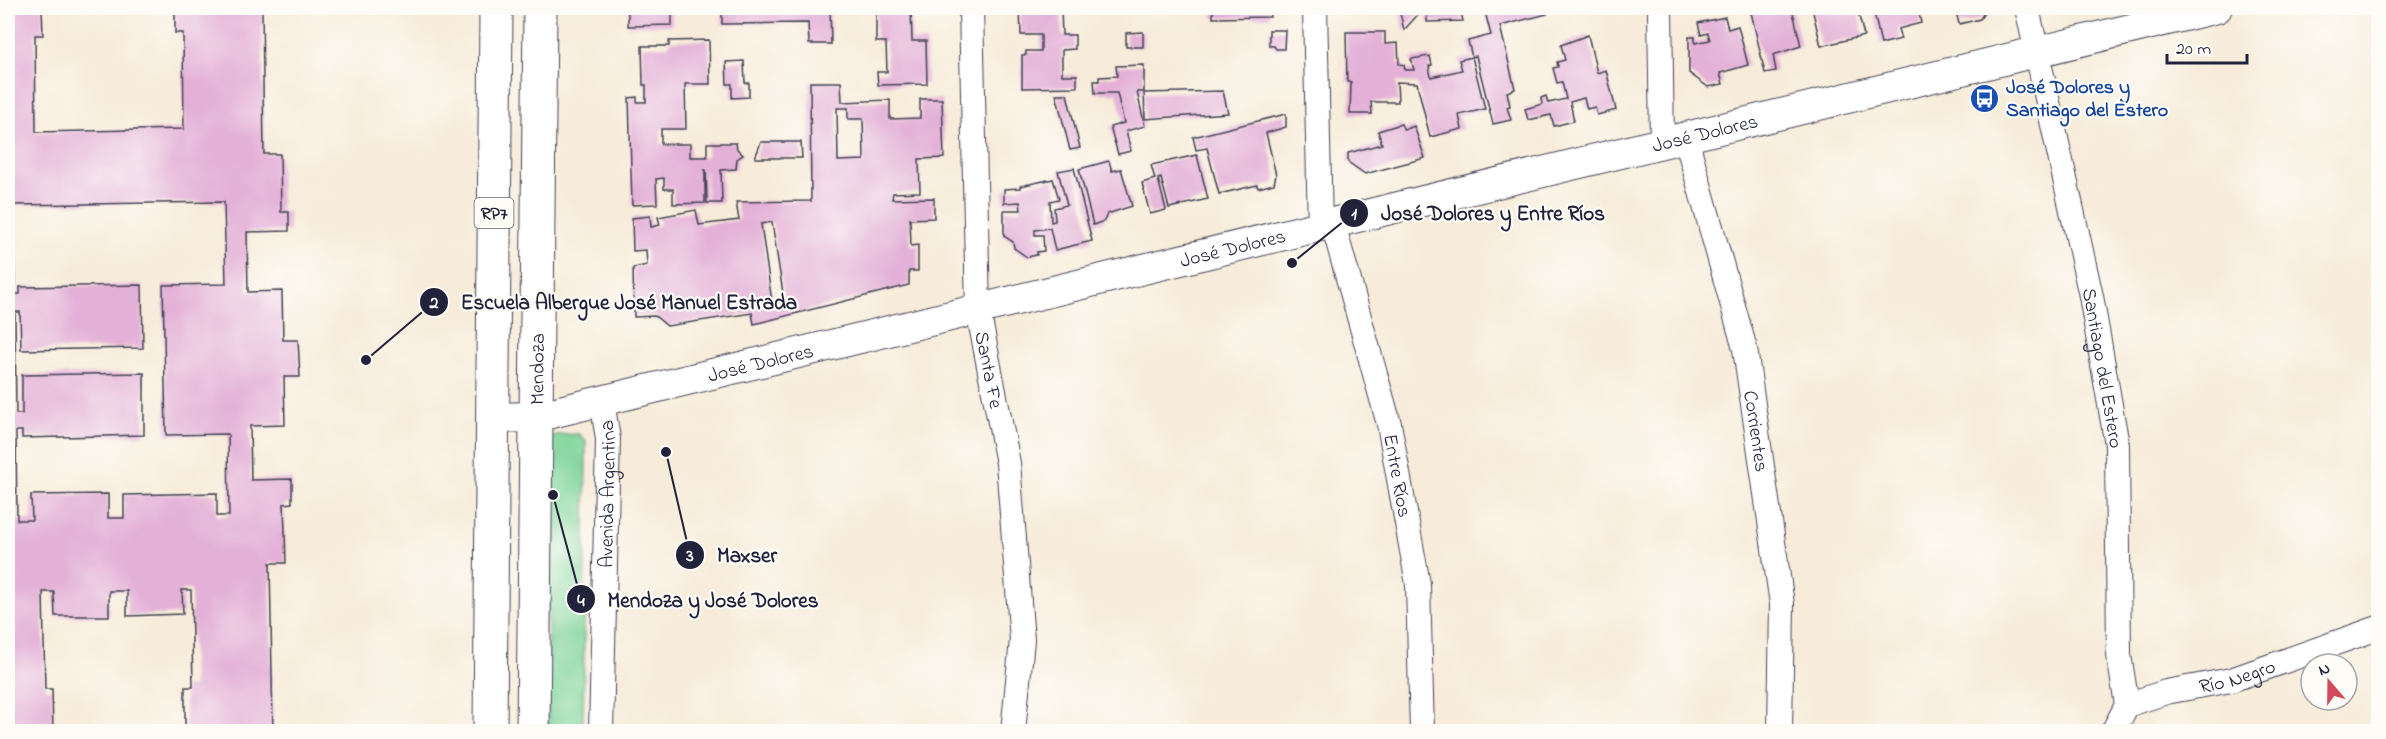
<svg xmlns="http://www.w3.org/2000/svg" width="2386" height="739" font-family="'Indie Flower',sans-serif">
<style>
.grass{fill:#7bd398;stroke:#4e7a6a;stroke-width:1.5}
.building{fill:#e3b0d7;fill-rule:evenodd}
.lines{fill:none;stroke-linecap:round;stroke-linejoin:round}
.minor-casing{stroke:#424053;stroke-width:26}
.tertiary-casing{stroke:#424053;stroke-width:32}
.primary-casing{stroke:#424053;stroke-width:35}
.minor{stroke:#fff;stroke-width:24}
.tertiary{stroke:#fff;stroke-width:30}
.primary{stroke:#fff;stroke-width:33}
.labels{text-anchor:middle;stroke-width:4.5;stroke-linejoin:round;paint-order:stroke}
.shield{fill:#fdfcf7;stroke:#646373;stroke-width:1.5}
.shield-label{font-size:18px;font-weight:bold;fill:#22223b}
.transit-label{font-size:20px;font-weight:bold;fill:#164399;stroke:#fdfcf7;text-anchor:start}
.street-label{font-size:20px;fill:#22223b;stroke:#fdfcf7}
.leader{fill:none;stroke:#22223b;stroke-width:2}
.callout-dot{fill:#22223b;stroke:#fdfcf7;stroke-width:2}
.mark-label{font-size:18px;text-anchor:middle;font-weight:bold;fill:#fff}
.callout-label{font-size:21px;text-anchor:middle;font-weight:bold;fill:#22223b;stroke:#fdfcf7;stroke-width:4.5;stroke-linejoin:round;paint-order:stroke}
</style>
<rect width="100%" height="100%" fill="#fdfcf7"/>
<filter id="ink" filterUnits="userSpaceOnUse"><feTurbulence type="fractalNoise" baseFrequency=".0167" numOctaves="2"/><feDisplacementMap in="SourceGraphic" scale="12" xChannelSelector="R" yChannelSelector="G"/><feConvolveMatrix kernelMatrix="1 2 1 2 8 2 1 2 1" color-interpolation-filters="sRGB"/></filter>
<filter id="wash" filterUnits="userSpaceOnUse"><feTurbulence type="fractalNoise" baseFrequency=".008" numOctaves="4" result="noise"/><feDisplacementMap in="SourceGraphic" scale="24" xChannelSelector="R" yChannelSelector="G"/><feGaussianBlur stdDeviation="1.35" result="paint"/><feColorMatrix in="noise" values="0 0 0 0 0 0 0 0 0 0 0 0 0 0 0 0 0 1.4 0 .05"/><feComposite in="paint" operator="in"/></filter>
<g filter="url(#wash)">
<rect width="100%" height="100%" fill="#f7ebd9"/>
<polygon class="grass" points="579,434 586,442 583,731 548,732 548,444 555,435"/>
<g id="blocks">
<g class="building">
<path d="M8,8H42L43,35H35L36,132L184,129L183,33H175V8H262L264,154H280L281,212H289V231L247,232L248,292L282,291L283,340H298L300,377H284L285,425L250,426L251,480L292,479V503L284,504L286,563H270L273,732H185V687H193L191,590H182L183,614L127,616V591H109V616H55L54,592H43L45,689H52L53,732H8ZM224,202L226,284L163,285L166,435L228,434L229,516H217V493L124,495V518H108V494L31,495L32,520H17L16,431H22V438L144,435V373L22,375V414H16L15,312H20L21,350L143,348L142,285L20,287V294H15L13,205Z"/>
<polygon points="628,8 701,8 701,10 672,10 672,25 628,26"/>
<polygon points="722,8 830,8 831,44 809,44 808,23 722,24"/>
<polygon points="876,8 911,8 912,41 926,41 927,84 878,85 877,72 887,72 886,42 876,42"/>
<polygon points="1030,8 1061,8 1062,35 1075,35 1075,49 1062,50 1062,75 1077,75 1077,87 1022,88 1022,55 1026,55 1026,51 1041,51 1041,35 1021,35 1020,9"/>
<polygon points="1213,8 1269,8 1270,17 1213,18"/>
<polygon points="1424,8 1404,30 1399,9"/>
<polygon points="1427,8 1460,8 1463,21 1427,22"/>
<polygon points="1484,8 1546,8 1547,14 1500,26 1515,89 1507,92 1510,106 1507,107 1511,120 1493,124 1476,56 1472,57 1468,41 1491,35"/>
<polygon points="1750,8 1792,8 1801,46 1773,55 1776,71 1765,73"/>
<polygon points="1812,8 1857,8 1864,36 1821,46"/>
<polygon points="1873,8 1918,8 1921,23 1898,29 1901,39 1881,44"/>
<polygon points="1955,8 1987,8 1980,19 1959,24"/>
<polygon points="1725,17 1728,29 1738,26 1748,65 1720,73 1723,84 1708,87 1689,73 1689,37 1695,37 1695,43 1710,40 1708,33 1701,35 1698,23"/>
<polygon points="1269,30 1285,30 1284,49 1276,49 1274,46 1269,46"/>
<polygon points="1143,32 1143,47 1126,47 1126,33"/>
<polygon points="1346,32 1385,32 1385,44 1398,43 1399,64 1404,65 1405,70 1414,70 1411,59 1430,56 1432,65 1429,66 1431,77 1462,70 1459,60 1472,57 1485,109 1459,115 1462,129 1430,137 1417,83 1397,82 1398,102 1371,102 1372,114 1350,114 1351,82 1347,82"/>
<polygon points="1588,35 1597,73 1606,70 1616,110 1597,115 1595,107 1587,109 1584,98 1570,102 1574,121 1554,126 1551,115 1528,120 1525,109 1542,104 1541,98 1546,96 1548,103 1566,99 1562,82 1557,83 1553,68 1558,67 1557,62 1565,60 1561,45"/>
<polygon points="709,40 710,84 685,84 686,129 661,129 661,144 690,144 690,157 707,157 707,143 736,143 737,149 743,155 737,159 736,169 721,170 722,203 707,203 706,170 705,170 705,203 673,204 673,189 664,189 664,178 656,179 657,204 632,205 629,98 637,97 637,102 646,102 646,85 643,85 642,46 669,46 669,41"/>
<polygon points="744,61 745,83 749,83 749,97 732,98 732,84 727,84 726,62"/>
<polygon points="1144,65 1144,92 1137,92 1145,126 1126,131 1131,151 1118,154 1110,127 1124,123 1117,93 1095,93 1094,81 1099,81 1099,77 1117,76 1116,66"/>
<path d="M810,82H841L842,102L890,100V119L920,118V99H942L944,158L919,159L920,192L893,193L892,199L934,198V218L910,219L911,246L918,245V271H909V285L754,324L752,313L667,326L655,316L634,317L633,268L647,265L646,250L633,251L632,218L650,216L651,227L660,225L658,217L696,210L699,225L739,220L736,202L811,201ZM837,108H848V119H863L864,160L838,161ZM772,222L784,300L772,302L761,224Z"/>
<polygon points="1223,91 1228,113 1145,119 1144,93"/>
<polygon points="1056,94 1067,94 1080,148 1070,150"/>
<polygon points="1286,114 1286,127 1266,133 1276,175 1274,184 1258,188 1257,185 1253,186 1219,194 1207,148 1196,150 1193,137"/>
<polygon points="1401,124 1404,130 1414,126 1425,158 1365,174 1348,162 1348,153 1382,144 1378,131"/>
<polygon points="761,142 801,142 802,158 755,158"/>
<polygon points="1197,155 1208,199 1169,208 1161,178 1158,179 1166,210 1150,214 1142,183 1155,179 1151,165"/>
<polygon points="1109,161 1112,171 1121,169 1132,206 1107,214 1104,221 1093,225 1079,169"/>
<polygon points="1074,168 1092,241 1055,250 1050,228 1035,230 1035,235 1043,235 1044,251 1037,252 1037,255 1027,257 1014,248 1013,242 1004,236 1004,210 1021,210 1020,202 1004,203 1004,189 1020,188 1020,186 1053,179 1059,199 1050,201 1051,222 1055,221 1054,208 1067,205 1058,171"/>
</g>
</g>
</g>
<g filter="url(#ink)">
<use href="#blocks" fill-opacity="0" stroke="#424053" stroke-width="1.5"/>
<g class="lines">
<defs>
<g id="minor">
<path id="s1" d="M971,8L978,310L1008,463L1022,640L1013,732"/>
<polyline points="1315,8 1320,227"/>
<polyline points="1660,8 1662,144"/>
<path id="s2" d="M2027,8L2091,296L2117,445L2119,655L2127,705L2113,732"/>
<path id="s3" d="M1686,138L1745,349L1782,604L1780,732"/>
<path id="s4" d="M1333,224L1389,424L1418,584L1422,732"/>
<path id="s5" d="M2127,705L2166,692L2231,680L2378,628"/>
<path id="s6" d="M601,732L608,439L602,401"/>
</g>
<g id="tertiary">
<path id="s7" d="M493,418L535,417L2217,8"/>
</g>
<g id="primary">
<polyline points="490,732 496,8"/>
<path id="s8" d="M533,732L540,8"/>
</g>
</defs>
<use href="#minor" class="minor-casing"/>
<use href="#tertiary" class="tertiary-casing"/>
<use href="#primary" class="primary-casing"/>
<use href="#minor" class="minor"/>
<use href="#tertiary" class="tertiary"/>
<use href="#primary" class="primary"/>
</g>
</g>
<defs>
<symbol id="bus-disc" viewBox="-11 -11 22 22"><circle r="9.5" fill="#1a4fb4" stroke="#fdfcf7"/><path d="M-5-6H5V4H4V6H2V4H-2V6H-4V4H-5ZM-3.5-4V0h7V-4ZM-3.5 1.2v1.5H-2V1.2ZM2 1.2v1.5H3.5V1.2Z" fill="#fff"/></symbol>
</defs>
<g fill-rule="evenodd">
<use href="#bus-disc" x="1968" y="82" width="33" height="33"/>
</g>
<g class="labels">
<rect class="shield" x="474.5" y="198" width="39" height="30" rx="4.5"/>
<g class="shield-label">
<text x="494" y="219">RP7</text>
</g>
<g class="transit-label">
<text x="2006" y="93">José Dolores y<tspan x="2006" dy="23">Santiago del Estero</tspan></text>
</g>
<g class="street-label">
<text dy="7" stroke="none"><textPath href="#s7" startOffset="1246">José Dolores</textPath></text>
<text dy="7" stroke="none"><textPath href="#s7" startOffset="760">José Dolores</textPath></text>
<text dy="7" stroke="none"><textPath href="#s7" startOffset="274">José Dolores</textPath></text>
<text dy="7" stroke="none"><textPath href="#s2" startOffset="368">Santiago del Estero</textPath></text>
<text dy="7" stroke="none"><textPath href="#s8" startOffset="363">Mendoza</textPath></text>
<text dy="7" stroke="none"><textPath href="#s1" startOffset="363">Santa Fe</textPath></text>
<text dy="7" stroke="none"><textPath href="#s3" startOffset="302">Corrientes</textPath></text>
<text dy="7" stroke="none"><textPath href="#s4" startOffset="260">Entre Ríos</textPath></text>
<text dy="7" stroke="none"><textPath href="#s6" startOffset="238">Avenida Argentina</textPath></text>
<text dy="7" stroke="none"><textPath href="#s5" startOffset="114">Río Negro</textPath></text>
</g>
</g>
<path class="leader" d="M1292 263L1354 213M366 360L434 302M666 452L690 555M553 495L581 599"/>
<g class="callout-dot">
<circle cx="1292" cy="263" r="6"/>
<circle cx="366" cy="360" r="6"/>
<circle cx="666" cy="452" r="6"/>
<circle cx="553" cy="495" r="6"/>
<circle cx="1354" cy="213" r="15"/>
<circle cx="434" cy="302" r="15"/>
<circle cx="690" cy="555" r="15"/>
<circle cx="581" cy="599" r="15"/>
</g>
<g class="mark-label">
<text x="1354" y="219">1</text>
<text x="434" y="308">2</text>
<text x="690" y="561">3</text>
<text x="581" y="606">4</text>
</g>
<g class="callout-label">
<text x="1493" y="220">José Dolores y Entre Ríos</text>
<text x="629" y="309">Escuela Albergue José Manuel Estrada</text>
<text x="747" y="562">Maxser</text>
<text x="713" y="607">Mendoza y José Dolores</text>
</g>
<rect width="2386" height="739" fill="none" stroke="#fdfcf7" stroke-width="30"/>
<g transform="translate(2329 682) rotate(340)"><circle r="28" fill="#fdfcf7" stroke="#a5a5ac" stroke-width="1.5"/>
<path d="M0-4.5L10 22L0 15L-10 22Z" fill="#d1495b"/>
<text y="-9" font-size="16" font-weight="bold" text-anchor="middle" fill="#22223b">N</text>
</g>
<path d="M2167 54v9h80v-9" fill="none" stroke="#22223b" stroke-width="3"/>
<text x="2176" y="54" font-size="18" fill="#22223b" stroke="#fdfcf7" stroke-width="4.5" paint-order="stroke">20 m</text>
</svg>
